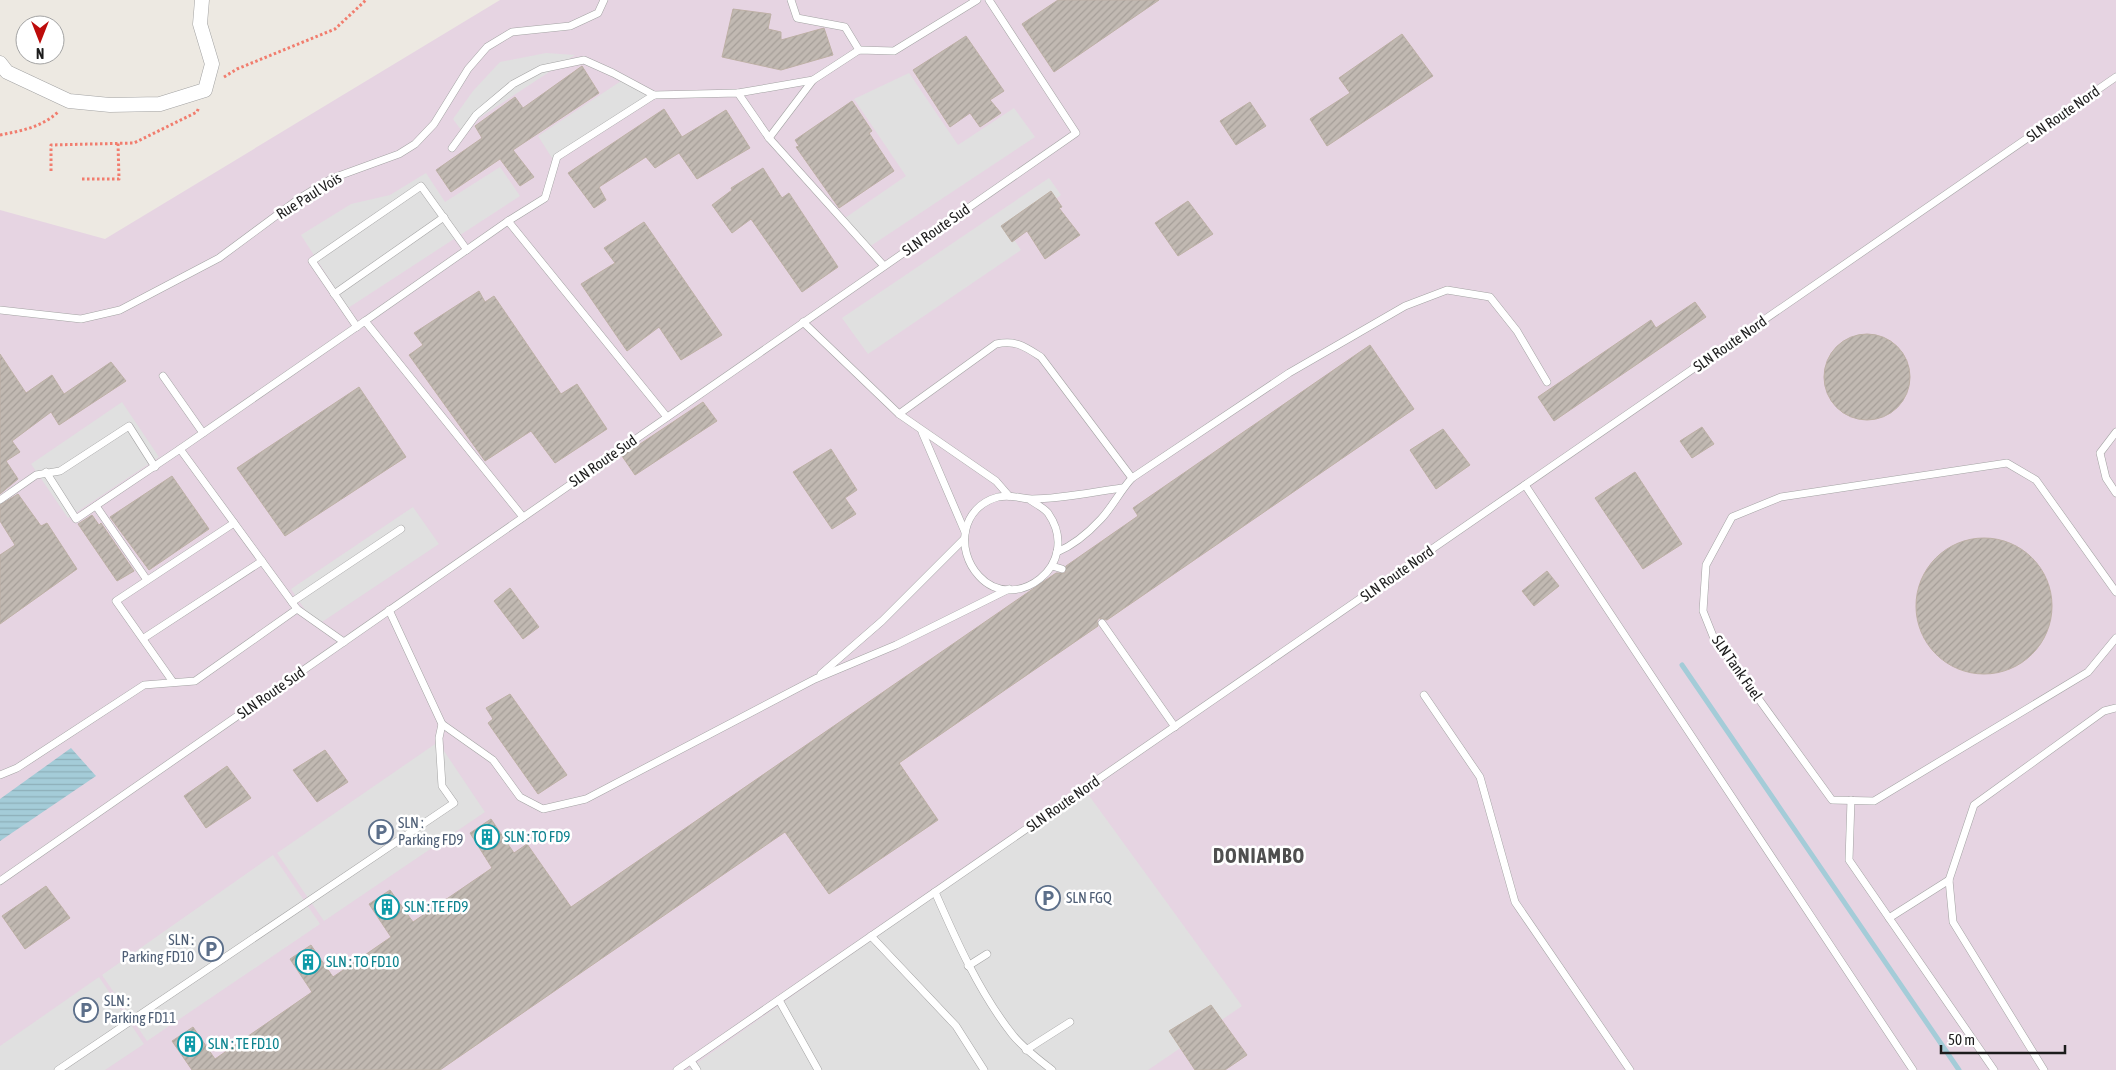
<svg xmlns="http://www.w3.org/2000/svg" width="2116" height="1070" font-family="'Asap Condensed',sans-serif">
<style>
.industrial{fill:#e6d4e2}
.parking{fill:#e0e0e0}
.water{fill:url(#water-rules)}
.lines{fill:none;stroke-linecap:round;stroke-linejoin:round}
.stream{stroke:#a4ccd8;stroke-width:5}
.building{fill:url(#building-hatch);stroke:#bdb0a5}
.lane-casing{stroke:#a3a3a3;stroke-width:8}
.street-casing{stroke:#a3a3a3;stroke-width:15}
.path{stroke:#f17d6e;stroke-width:3;stroke-dasharray:2.5 2.5;stroke-linecap:butt}
.lane{stroke:#fff;stroke-width:7}
.street{stroke:#fff;stroke-width:14}
.labels{text-anchor:middle;stroke-width:5;stroke-linejoin:round;paint-order:stroke}
.street-label{font-size:15px;fill:#1c1c1c;stroke:#fff}
.service-label{font-size:15px;fill:#4e5e75;stroke:#fff;text-anchor:start}
.culture-label{font-size:15px;fill:#0d838f;stroke:#fff;text-anchor:start}
.district-label{font-size:20px;font-weight:bold;letter-spacing:1px;fill:#4f4f4f;stroke:#fff}
</style>
<defs>
<pattern id="water-rules" width="6" height="5" patternUnits="userSpaceOnUse" patternTransform="scale(1.25)"><rect width="6" height="5" fill="#a4ccd8"/><path d="M0 2.5h6" fill="none" stroke="#8dafb9"/></pattern>
<pattern id="building-hatch" width="6" height="6" patternUnits="userSpaceOnUse" patternTransform="scale(1.25)"><rect width="6" height="6" fill="#c1b9b2"/><path d="M-1 1l2-2M0 6l6-6M5 7l2-2" fill="none" stroke="#a59e98"/></pattern>
</defs>
<rect width="100%" height="100%" fill="#ede9e2"/>
<polygon class="industrial" points="500,0 2116,0 2116,1070 0,1070 0,210 105,239"/>
<g class="parking">
<polygon points="546,53 575,55 461,130 453,119 473,91 500,62"/>
<polygon points="909,73 958,145 1014,108 1035,137 866,249 845,218 906,176 854,99"/>
<polygon points="621,81 648,96 552,158 538,136"/>
<polygon points="500,167 520,196 348,308 301,235 351,204 390,195 426,173 445,202"/>
<polygon points="1049,178 1061,195 1009,232 1021,250 868,354 842,318"/>
<polygon points="122,402 159,457 68,518 31,464"/>
<polygon points="413,507 439,544 316,626 291,589"/>
<polygon points="438,742 485,812 324,921 277,853"/>
<polygon points="1085,790 1242,1006 1148,1070 687,1070"/>
<polygon points="273,855 320,924 147,1041 102,975"/>
<polygon points="99,977 144,1044 105,1070 0,1070 0,1046"/>
</g>
<polygon class="water" points="71,748 96,776 0,841 0,799"/>
<g class="lines">
<polyline class="stream" points="1682,665 1959,1070"/>
</g>
<g class="building">
<polygon points="1058,0 1159,0 1054,72 1022,24"/>
<polygon points="733,9 771,14 768,29 781,32 781,40 824,28 833,55 781,70 722,57"/>
<polygon points="1402,34 1433,76 1327,146 1310,119 1350,93 1339,78"/>
<polygon points="966,36 1004,91 990,100 1001,113 980,127 970,113 950,127 913,70"/>
<polygon points="582,66 599,93 513,150 534,177 520,186 500,159 451,192 436,170 482,138 475,126 515,97 523,108"/>
<polygon points="852,101 872,131 869,133 894,171 839,208 796,147 799,146 795,140"/>
<polygon points="1250,102 1266,126 1236,145 1220,121"/>
<polygon points="664,109 682,137 726,110 750,148 697,179 679,153 655,168 646,157 599,187 606,200 594,208 568,173"/>
<polygon points="763,168 782,198 789,193 838,267 802,292 751,219 732,233 712,205 732,190 731,188"/>
<polygon points="1051,191 1062,207 1059,208 1080,235 1045,259 1027,231 1012,242 1001,226"/>
<polygon points="1188,201 1213,234 1178,256 1155,223"/>
<polygon points="644,222 722,335 681,360 659,327 627,351 581,284 615,263 604,248"/>
<polygon points="479,291 485,302 494,296 561,394 577,384 607,429 555,463 531,431 485,461 409,355 423,345 414,333"/>
<polygon points="1695,302 1706,317 1554,421 1538,397 1651,320 1656,328"/>
<circle cx="1867" cy="377" r="43"/>
<polygon points="1370,345 1414,409 1107,620 1099,618 1097,621 1098,626 899,763 938,820 829,894 785,832 440,1070 192,1070 172,1041 193,1027 215,1059 312,992 290,959 311,945 333,977 391,937 369,904 390,890 413,922 492,868 470,833 491,819 514,853 527,844 571,907 1056,573 1065,573 1066,566 1138,516 1133,508"/>
<polygon points="0,354 26,393 52,375 64,394 111,362 126,381 59,425 51,412 12,441 20,452 6,461 18,479 0,494"/>
<polygon points="359,387 406,457 285,536 237,468"/>
<polygon points="703,402 717,421 635,475 622,456"/>
<polygon points="1702,427 1714,444 1692,458 1680,441"/>
<polygon points="1443,429 1470,465 1436,489 1410,450"/>
<polygon points="831,449 857,490 845,498 856,514 832,529 793,472"/>
<polygon points="1635,472 1682,544 1643,569 1595,498"/>
<polygon points="172,476 209,529 149,570 110,517"/>
<polygon points="18,494 41,526 47,523 77,569 0,624 0,555 15,545 0,521 0,505"/>
<polygon points="92,515 99,525 101,523 134,571 117,581 78,524"/>
<circle cx="1984" cy="606" r="68"/>
<polygon points="1547,571 1559,586 1534,606 1522,591"/>
<polygon points="510,588 539,627 523,639 494,601"/>
<polygon points="510,694 567,775 538,794 488,723 493,719 486,708"/>
<polygon points="325,750 348,782 317,802 293,770"/>
<polygon points="227,766 251,798 206,828 184,796"/>
<polygon points="46,886 70,918 25,949 2,916"/>
<polygon points="1211,1005 1247,1055 1225,1070 1195,1070 1169,1031"/>
</g>
<g class="lines">
<defs>
<g id="lane">
<polyline points="791,0 797,18 845,27 859,50"/>
<polyline points="738,93 813,80 859,50 894,51 977,0"/>
<polyline points="769,138 813,80"/>
<polyline points="452,148 476,115 513,84 541,69 584,60 613,73 654,95"/>
<polyline points="508,221 667,417"/>
<polyline points="334,294 444,217"/>
<polyline points="0,310 81,319 120,310 219,258 300,198 333,178 399,154 415,144 434,124 468,69 487,47 512,32 570,26 598,13 604,0"/>
<polyline points="365,321 508,221 545,198 557,157 654,95 738,93 769,138 884,266"/>
<polyline points="803,322 899,414 996,481 1009,496"/>
<polyline points="357,327 312,261 421,186 467,250"/>
<polyline points="163,376 203,433"/>
<path d="M899,414L996,344C1016,340 1024,346 1041,357L1132,478"/>
<polyline points="922,432 965,532"/>
<polyline points="2116,432 2100,453 2106,478 2116,493"/>
<polyline points="46,472 76,519 180,449"/>
<polyline points="1525,485 1913,1070"/>
<polyline points="0,500 36,475 60,471 129,426 155,467"/>
<path d="M1030,500C1036,504 1044,508 1048,513C1084,565 1014,615 979,576C955,550 961,507 998,497C1013,494 1020,499 1032,499C1061,499 1093,492 1122,488"/>
<polyline points="96,506 147,580"/>
<path d="M1057,552C1074,545 1089,532 1101,519C1113,506 1120,491 1132,478L1289,373L1405,306L1447,290L1490,297L1517,331L1547,382"/>
<polyline points="1052,566 1062,569"/>
<polyline points="2116,592 2036,480 2007,463 1781,497 1732,517 1706,565 1703,611 1713,636 1832,800 1874,801 2088,672 2116,638"/>
<polyline points="292,602 401,529"/>
<polyline points="1102,623 1175,727"/>
<polyline points="144,638 262,561"/>
<polyline points="344,642 297,609 180,449 365,321 523,517"/>
<polyline points="821,674 882,621 964,539"/>
<polyline points="173,682 116,601 234,523"/>
<polyline points="1424,695 1480,777 1515,902 1630,1070"/>
<polyline points="442,724 493,760 520,797 543,809 586,799 815,679 896,645 1009,589"/>
<polyline points="0,775 17,768 144,685 195,681 297,609"/>
<polyline points="1851,800 1849,860 1994,1070"/>
<polyline points="0,881 1076,133 989,0"/>
<path d="M935,892C956,940 979,992 1012,1034C1023,1048 1038,1059 1052,1070"/>
<polyline points="1889,918 1949,880"/>
<polyline points="871,936 956,1026 984,1070"/>
<polyline points="968,966 987,954"/>
<polyline points="779,1000 818,1070"/>
<polyline points="1026,1050 1070,1022"/>
<polyline points="691,1061 697,1070"/>
<polyline points="58,1070 454,803 442,786 439,738 442,724 389,610"/>
<polyline points="677,1070 2116,77"/>
<polyline points="2044,1070 1953,922 1949,880 1974,805 2104,711 2116,708"/>
</g>
<polyline id="street" points="0,63 7,72 69,101 110,105 160,104 205,90 212,64 200,24 202,0"/>
</defs>
<use href="#lane" class="lane-casing"/>
<use href="#street" class="street-casing"/>
<g class="path">
<polyline points="224,77 237,69 335,29 366,0"/>
<path d="M0,135C21,131 42,127 58,112"/>
<polyline points="51,171 51,145 134,143 197,112 199,107"/>
<polyline points="82,179 119,179 118,143"/>
</g>
<use href="#lane" class="lane"/>
<use href="#street" class="street"/>
</g>
<defs>
<symbol id="parking-ring" viewBox="-11 -11 22 22"><circle r="9.5" fill="#fff" stroke="#5c6f8a" stroke-width="1.5"/><path d="M-3.5-5.5H1a3.5 3.5 0 0 1 0 7H-1V5.5H-3.5ZM-1-3.4V-.6H.8a1.4 1.4 0 0 0 0-2.8Z" fill="#5c6f8a"/></symbol>
<symbol id="building-ring" viewBox="-11 -11 22 22"><circle r="9.5" fill="#fff" stroke="#0f9aa8" stroke-width="1.5"/><path d="M-4-6H4V6H1V3H-1V6H-4ZM-2.5-4.3h1.7v1.8h-1.7ZM.8-4.3h1.7v1.8H.8ZM-2.5-1h1.7V.8h-1.7ZM.8-1h1.7V.8H.8Z" fill="#0f9aa8"/></symbol>
</defs>
<g fill-rule="evenodd">
<use href="#parking-ring" x="367" y="818" width="28" height="28"/>
<use href="#building-ring" x="473" y="823" width="28" height="28"/>
<use href="#parking-ring" x="1034" y="884" width="28" height="28"/>
<use href="#building-ring" x="373" y="893" width="28" height="28"/>
<use href="#parking-ring" x="197" y="935" width="28" height="28"/>
<use href="#building-ring" x="294" y="948" width="28" height="28"/>
<use href="#parking-ring" x="72" y="996" width="28" height="28"/>
<use href="#building-ring" x="176" y="1030" width="28" height="28"/>
</g>
<g class="labels">
<g class="street-label">
<text transform="translate(2063 114) rotate(-35)" y="5">SLN Route Nord</text>
<text transform="translate(309 196) rotate(-32)" y="5">Rue Paul Vois</text>
<text transform="translate(936 230) rotate(-35)" y="5">SLN Route Sud</text>
<text transform="translate(1730 344) rotate(-35)" y="5">SLN Route Nord</text>
<text transform="translate(603 461) rotate(-35)" y="5">SLN Route Sud</text>
<text transform="translate(1397 574) rotate(-35)" y="5">SLN Route Nord</text>
<text transform="translate(1737 668) rotate(55)" y="5">SLN Tank Fuel</text>
<text transform="translate(271 693) rotate(-35)" y="5">SLN Route Sud</text>
<text transform="translate(1063 804) rotate(-35)" y="5">SLN Route Nord</text>
</g>
<g class="service-label">
<text x="398" y="828">SLN :<tspan x="398" dy="17">Parking FD9</tspan></text>
<text x="1066" y="903">SLN FGQ</text>
<text x="194" y="945" text-anchor="end">SLN :<tspan x="194" dy="17">Parking FD10</tspan></text>
<text x="104" y="1006">SLN :<tspan x="104" dy="17">Parking FD11</tspan></text>
</g>
<g class="culture-label">
<text x="504" y="842">SLN : TO FD9</text>
<text x="404" y="912">SLN : TE FD9</text>
<text x="326" y="967">SLN : TO FD10</text>
<text x="208" y="1049">SLN : TE FD10</text>
</g>
<g class="district-label">
<text x="1259" y="863">DONIAMBO</text>
</g>
</g>
<g transform="translate(40 40) rotate(180)"><circle r="24" fill="#ffffff" stroke="#a4a4a4"/>
<path d="M0-4L9 19L0 12L-9 19Z" fill="#bd0c0b"/>
<text y="-8" font-size="14" font-weight="bold" text-anchor="middle" fill="#1c1c1c">N</text>
</g>
<path d="M1941 1045v8h124v-8" fill="none" stroke="#1c1c1c" stroke-width="2.5"/>
<text x="1948" y="1045" font-size="15" fill="#1c1c1c" stroke="#ffffff" stroke-width="4" paint-order="stroke">50 m</text>
</svg>
